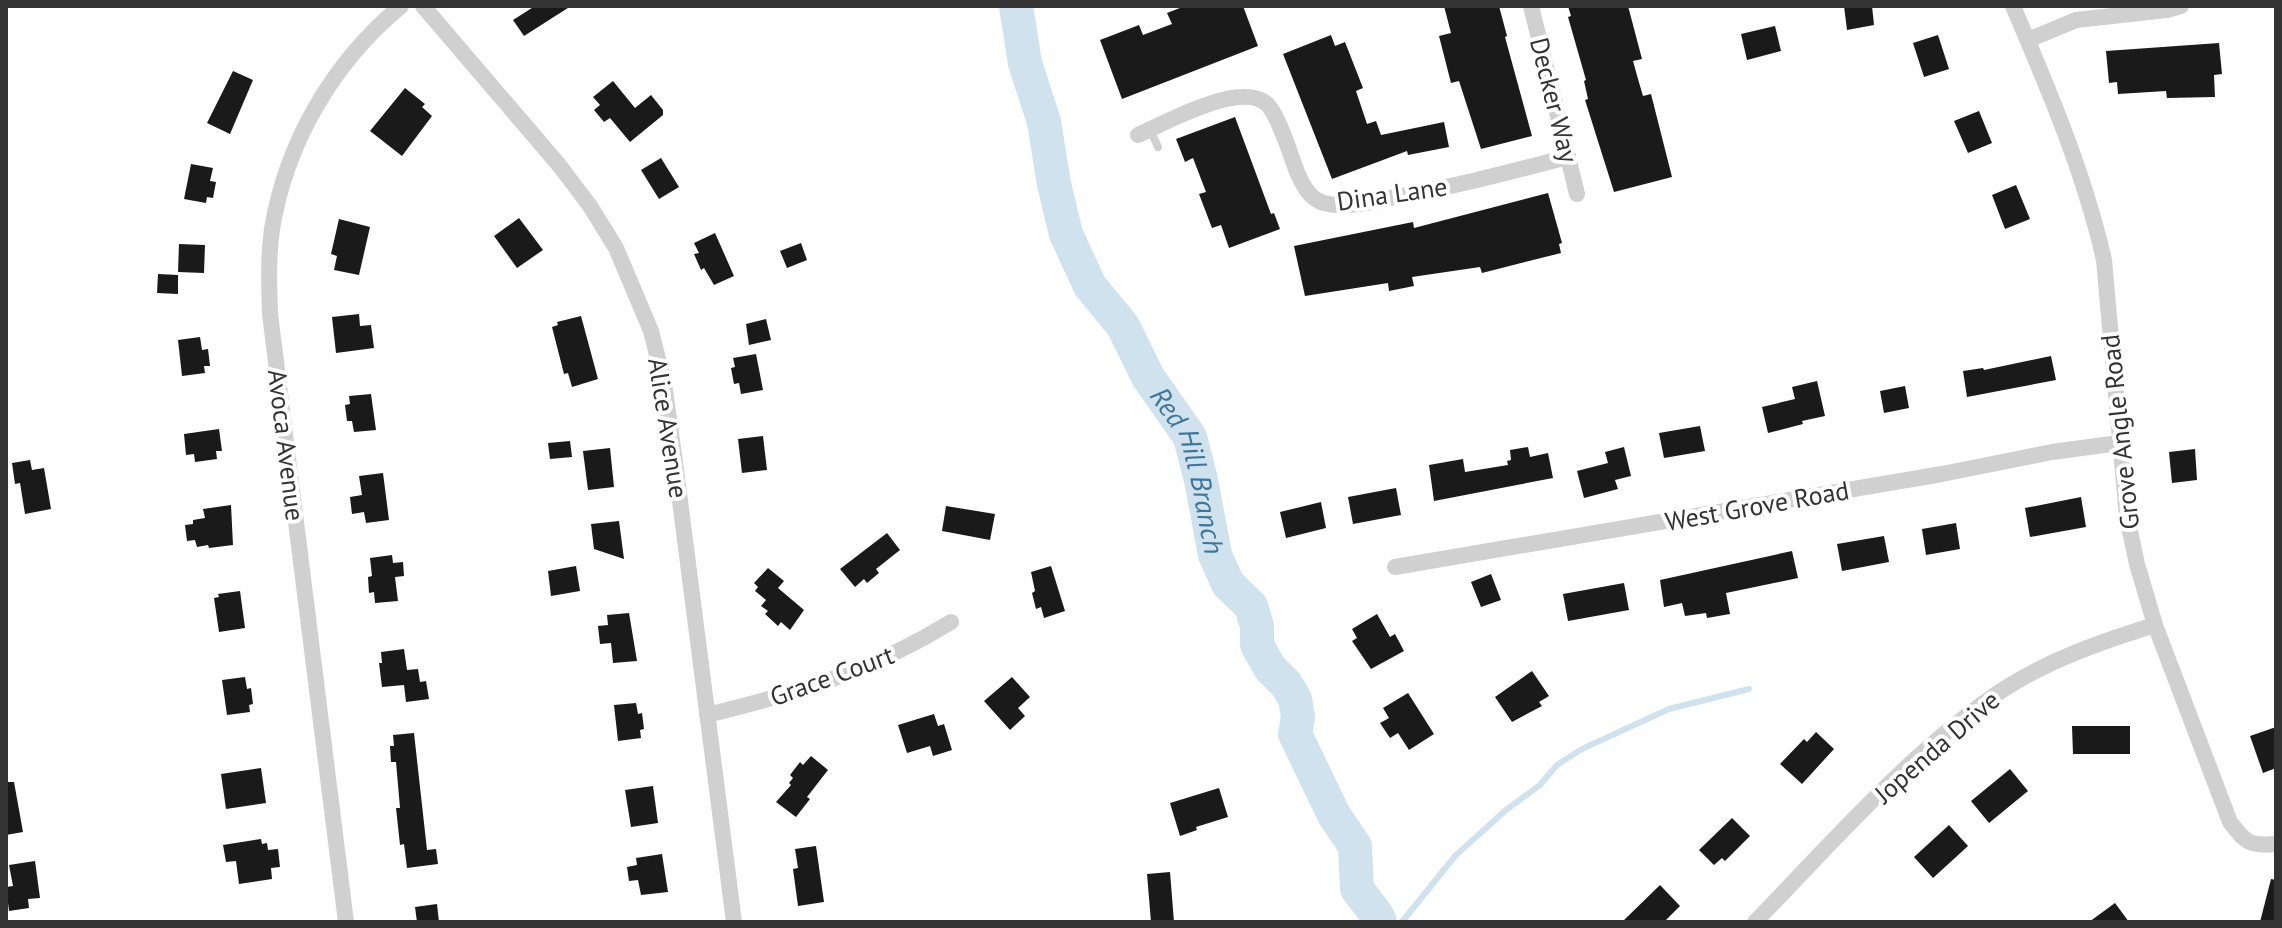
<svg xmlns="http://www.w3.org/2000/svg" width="2282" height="928" font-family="'PT Sans',sans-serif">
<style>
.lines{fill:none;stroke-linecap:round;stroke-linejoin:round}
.stream{stroke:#cfe2ee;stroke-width:6}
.river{stroke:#cfe2ee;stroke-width:34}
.building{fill:#1a1a1a}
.lane{stroke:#d0d0d0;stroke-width:8}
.street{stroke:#d0d0d0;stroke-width:16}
.labels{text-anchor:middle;stroke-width:8;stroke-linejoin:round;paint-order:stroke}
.street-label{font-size:26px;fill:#333;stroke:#fff}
.water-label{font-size:28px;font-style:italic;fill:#3f7597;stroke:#fff}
</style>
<rect width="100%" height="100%" fill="#fff"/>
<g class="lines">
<polyline class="stream" points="1402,922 1455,856 1506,810 1540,785 1557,765 1582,749 1669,709 1749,689"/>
<path class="river" id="s1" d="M1016,6L1025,63L1044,122L1054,184L1066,234L1090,286L1123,326L1148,377L1190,437L1201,480L1215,555L1228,584L1251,606L1257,626V645L1270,668L1286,684L1295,699L1298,717L1295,734L1334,815L1355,846L1357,889L1377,915L1380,922"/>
</g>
<g class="building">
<polygon points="535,6 571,6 524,36 513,20"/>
<polygon points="1185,6 1243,6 1258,46 1122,99 1100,40 1139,25 1143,35 1172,24 1167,13"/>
<polygon points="1444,6 1499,6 1507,36 1505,37 1532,136 1481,149 1459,81 1451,83 1439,36 1451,33"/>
<polygon points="1568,6 1628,6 1642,59 1633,61 1638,79 1643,96 1651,94 1672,177 1614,192 1585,100 1588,99 1584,81 1586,80 1568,17 1571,16"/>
<polygon points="1844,6 1872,6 1874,25 1847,30"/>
<polygon points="1775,26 1781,51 1747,60 1741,34"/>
<polygon points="1331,35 1335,46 1345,42 1363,88 1356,91 1367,124 1376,121 1381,135 1444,122 1449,147 1408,155 1407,151 1332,179 1283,54"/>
<polygon points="1938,35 1949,69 1924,77 1913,43"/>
<polygon points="2219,43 2222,74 2214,75 2215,97 2167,98 2166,91 2118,94 2117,82 2109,83 2106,51"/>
<polygon points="233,71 253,80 230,134 207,123"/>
<polygon points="613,81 635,108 651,95 663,110 663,115 630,142 610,118 604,122 594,110 600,105 593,97"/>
<polygon points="405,88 425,104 422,107 432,116 402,156 370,131"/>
<polygon points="1979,111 1992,143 1968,153 1954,121"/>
<polygon points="1235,117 1271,214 1274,213 1280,229 1229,248 1221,225 1212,228 1199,194 1206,192 1193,158 1185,162 1176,139"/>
<polygon points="661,158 679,187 659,199 641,170"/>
<polygon points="191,164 213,168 210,181 216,182 213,198 207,197 206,203 184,199"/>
<polygon points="2016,185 2030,219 2005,229 1992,195"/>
<polygon points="1548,193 1562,243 1559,244 1561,253 1482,273 1480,267 1412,277 1414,286 1389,291 1388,283 1305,296 1294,246 1413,222 1414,228"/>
<polygon points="519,218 543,250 517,268 494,236"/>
<polygon points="339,219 370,227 359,275 334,270 337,256 331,254"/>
<polygon points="715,233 734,276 714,285 704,268 701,270 694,254 699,253 694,243"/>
<polygon points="801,243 807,260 787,268 780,251"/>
<polygon points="179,244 205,245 204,273 178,272"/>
<polygon points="158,274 178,275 178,294 157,293"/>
<polygon points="359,314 360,326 371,325 374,348 336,353 332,317"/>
<polygon points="581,316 598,379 572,387 568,373 564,374 552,327 558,325 557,322"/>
<polygon points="766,319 771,340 749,345 746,324"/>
<polygon points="200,337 202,350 208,349 210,366 204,366 205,373 182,376 178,340"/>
<polygon points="756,354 763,390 741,394 739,383 734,384 731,368 735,367 733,358"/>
<polygon points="2051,356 2056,380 1967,397 1963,371 1983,368 1984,370"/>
<polygon points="1817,381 1825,416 1802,421 1803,424 1768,433 1762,407 1795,399 1792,387"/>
<polygon points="1905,386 1909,408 1884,413 1880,391"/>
<polygon points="371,394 376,430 354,432 352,421 347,421 345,405 350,404 349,396"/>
<polygon points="1700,426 1705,451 1664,458 1659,433"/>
<polygon points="219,429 222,451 216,451 217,459 195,462 194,454 186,455 184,434"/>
<polygon points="763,436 767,470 742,473 738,439"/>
<polygon points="570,441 572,457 550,459 548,443"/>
<polygon points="1528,447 1530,457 1548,453 1553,478 1434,501 1429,465 1463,459 1465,472 1508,465 1507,461 1511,460 1510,450"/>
<polygon points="1624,447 1631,476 1615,480 1618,489 1584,498 1577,471 1608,463 1605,452"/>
<polygon points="610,448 614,487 588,490 583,451"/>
<polygon points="2195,449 2197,480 2172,483 2169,452"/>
<polygon points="30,460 32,470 44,468 51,509 25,514 20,483 15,484 12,463"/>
<polygon points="383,473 389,520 366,523 364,512 352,514 350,497 362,495 359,476"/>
<polygon points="1396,488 1401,515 1353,524 1348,497"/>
<polygon points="2081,497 2086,527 2030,537 2025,508"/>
<polygon points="1321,502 1326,528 1286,538 1280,512"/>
<polygon points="231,505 233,545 209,548 208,545 197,547 195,540 187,541 185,525 193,524 193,520 205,518 203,509"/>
<polygon points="946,506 995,514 990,540 942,531"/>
<polygon points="619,521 624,559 594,549 591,524"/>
<polygon points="1956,523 1960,549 1926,555 1922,529"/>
<polygon points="887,533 900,550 876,569 879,573 867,583 864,579 855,587 840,569"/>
<polygon points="1884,536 1889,562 1842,571 1837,544"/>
<polygon points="1792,551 1798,578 1726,593 1730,614 1707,618 1706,613 1685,616 1682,603 1664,607 1660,580"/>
<polygon points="392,555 393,563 403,562 404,576 395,577 398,601 375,603 374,592 369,593 368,577 372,576 370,558"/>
<polygon points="576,566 580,591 551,596 548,571"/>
<polygon points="1051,566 1065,611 1044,618 1041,607 1036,609 1032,593 1035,591 1031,572"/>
<polygon points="768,568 784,581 778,588 804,610 790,630 781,622 778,626 765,614 768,611 761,606 766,600 755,591 758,587 754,583"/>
<polygon points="1491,574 1501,600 1481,607 1471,582"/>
<polygon points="1624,583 1629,610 1568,621 1563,594"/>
<polygon points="240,591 245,628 219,632 214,598 219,597 218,594"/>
<polygon points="629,613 637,661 613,663 611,643 600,644 598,626 608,625 607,615"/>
<polygon points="1377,614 1390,637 1395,634 1404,651 1371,669 1352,641 1357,638 1352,629"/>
<polygon points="404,649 407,670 418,669 420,682 426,681 429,699 406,702 404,685 382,687 379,663 382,663 381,652"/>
<polygon points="1532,671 1549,696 1539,702 1542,706 1512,722 1495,697"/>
<polygon points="245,677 247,689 251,688 253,704 249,705 250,712 227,715 222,680"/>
<polygon points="1012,677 1030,697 1018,708 1025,716 1010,730 984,701"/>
<polygon points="1408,693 1434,734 1409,750 1398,733 1390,738 1380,723 1389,718 1383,708"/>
<polygon points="636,703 638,714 642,713 644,729 640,730 641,738 618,741 614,705"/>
<polygon points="934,714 938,726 944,724 952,750 933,756 930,746 907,753 898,725"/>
<polygon points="2072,726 2130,726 2130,754 2073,754"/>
<polygon points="2276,727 2276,768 2263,773 2250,736"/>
<polygon points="1816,732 1834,749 1802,784 1780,764 1804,739 1807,742"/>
<polygon points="414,733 427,850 436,849 438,864 407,868 404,844 400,845 396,808 400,808 396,762 391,762 390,746 394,746 393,735"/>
<polygon points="811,756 828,770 807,797 810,799 796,817 776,802 791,785 789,783 793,778 790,775 800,762 803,765"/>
<polygon points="261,768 266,803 226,809 221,774"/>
<polygon points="2010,769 2028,791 1989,823 1971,801"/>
<polygon points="6,782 14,782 23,832 6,835"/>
<polygon points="653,786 658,823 631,827 625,790"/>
<polygon points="1219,788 1228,817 1196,827 1197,830 1180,836 1170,803"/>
<polygon points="1732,818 1750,836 1725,861 1722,858 1714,865 1699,850"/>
<polygon points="1949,825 1968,846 1933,878 1914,857"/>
<polygon points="261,839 262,844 267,843 268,850 278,849 280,867 271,868 272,879 239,884 236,861 226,862 223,845"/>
<polygon points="816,846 824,902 798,906 793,869 798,868 795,849"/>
<polygon points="662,854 668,892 641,895 638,880 629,881 627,867 637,865 636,858"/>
<polygon points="35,861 40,898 28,899 29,908 9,911 6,887 13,886 9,865"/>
<polygon points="1170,872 1174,922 1151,922 1147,874"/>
<polygon points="2271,879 2276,880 2276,922 2260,922"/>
<polygon points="1660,885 1680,906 1664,922 1622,922"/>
<polygon points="2115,903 2129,922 2089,922"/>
<polygon points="437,904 439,922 417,922 415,907"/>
</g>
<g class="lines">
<polyline class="lane" points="1150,129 1158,147"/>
<g class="street">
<polyline points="423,6 559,165 590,206 616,248 651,331 664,383 675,462 734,922"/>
<polyline points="1531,6 1577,194"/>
<path d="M2013,6C2048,88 2084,172 2104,260L2127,517L2137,564L2155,625L2230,822C2246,843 2249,846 2276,844"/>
<polyline points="2028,40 2076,20 2167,10 2181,6"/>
<path d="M1138,135C1165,123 1243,79 1268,105C1280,119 1290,154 1297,172C1303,185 1309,199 1324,203C1345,209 1369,202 1390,198C1450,188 1509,172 1568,157"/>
<polyline points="1395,567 1942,474 2052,452 2119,443"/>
<path d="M707,715C797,693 870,672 951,622"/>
<path d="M346,922L270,314C269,286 268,257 272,229C286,143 333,62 401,6"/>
<path d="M1755,922C1831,844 1913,749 2004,689C2051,659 2103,641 2155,625"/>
</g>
</g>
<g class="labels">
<g class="street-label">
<text transform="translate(1554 100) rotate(76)" y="9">Decker Way</text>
<text transform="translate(1392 194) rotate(-8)" y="9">Dina Lane</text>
<text transform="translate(668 428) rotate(81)" y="9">Alice Avenue</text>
<text transform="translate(2120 432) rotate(-96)" y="9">Grove Angle Road</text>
<text transform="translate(286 445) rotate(83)" y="9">Avoca Avenue</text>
<text transform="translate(1757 506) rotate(-10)" y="9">West Grove Road</text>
<text transform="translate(832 676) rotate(-20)" y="9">Grace Court</text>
<text transform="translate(1937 747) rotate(-41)" y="9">Jopenda Drive</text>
</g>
<g class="water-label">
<text dy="10" stroke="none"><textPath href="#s1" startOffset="504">Red Hill Branch</textPath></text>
</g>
</g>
<rect width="2282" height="928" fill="none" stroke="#333333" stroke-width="16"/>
</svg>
